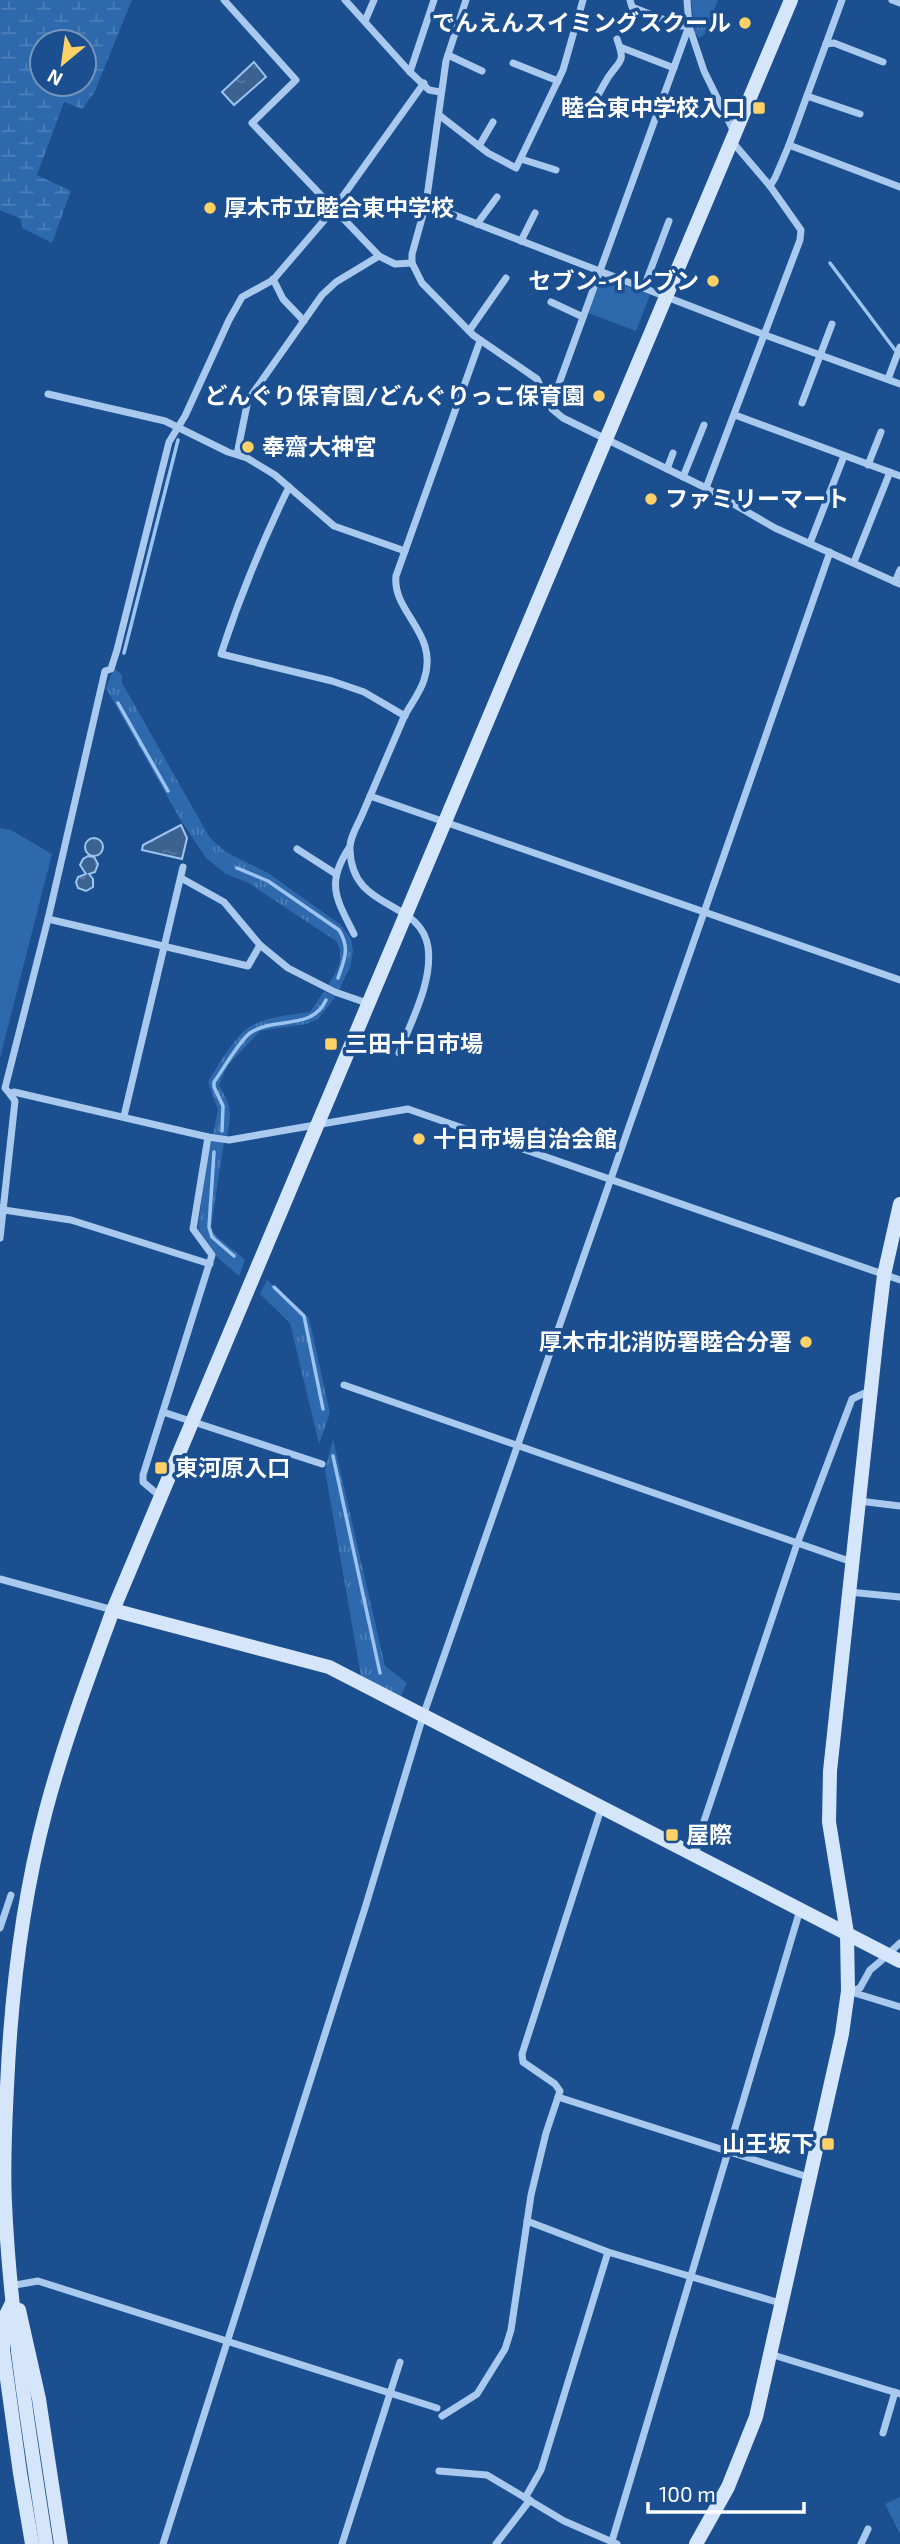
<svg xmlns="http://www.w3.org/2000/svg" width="900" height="2544" font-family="'Exo 2','Noto Sans JP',sans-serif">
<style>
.grass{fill:#2e69ad}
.forest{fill:url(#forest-firs)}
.wetland{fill:url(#wetland-marsh);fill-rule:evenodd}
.park{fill:url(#park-tufts)}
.water{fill:url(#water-ripples);stroke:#9cc4f0;stroke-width:2}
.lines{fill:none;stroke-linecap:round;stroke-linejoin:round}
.stream{stroke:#9cc4f0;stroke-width:3.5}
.street{stroke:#a9c9ee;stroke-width:7}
.secondary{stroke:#d6e6fa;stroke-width:14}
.poi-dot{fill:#ffd166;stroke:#1b4f8f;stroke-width:2.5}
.labels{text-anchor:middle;stroke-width:7;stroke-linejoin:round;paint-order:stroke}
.poi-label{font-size:23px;font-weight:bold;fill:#fff;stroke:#1b4f8f;text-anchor:start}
</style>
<defs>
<pattern id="forest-firs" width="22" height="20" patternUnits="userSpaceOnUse" patternTransform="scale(1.75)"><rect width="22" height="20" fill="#2e69ad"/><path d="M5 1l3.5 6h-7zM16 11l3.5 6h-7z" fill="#4d80b9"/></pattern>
<pattern id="wetland-marsh" width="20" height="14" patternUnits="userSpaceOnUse" patternTransform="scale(1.75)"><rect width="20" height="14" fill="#2e69ad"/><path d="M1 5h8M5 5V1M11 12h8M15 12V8" fill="none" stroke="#4d80b9"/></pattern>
<pattern id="park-tufts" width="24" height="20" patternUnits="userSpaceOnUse" patternTransform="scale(1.75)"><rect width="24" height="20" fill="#2e69ad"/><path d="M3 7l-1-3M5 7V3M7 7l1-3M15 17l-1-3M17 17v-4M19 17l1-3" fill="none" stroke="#4d80b9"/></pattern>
<pattern id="water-ripples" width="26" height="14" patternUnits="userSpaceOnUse" patternTransform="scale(1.75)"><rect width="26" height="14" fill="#3c6290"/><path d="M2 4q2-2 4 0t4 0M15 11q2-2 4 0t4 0" fill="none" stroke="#597aa1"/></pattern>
</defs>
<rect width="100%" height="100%" fill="#1b4f8f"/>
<g class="grass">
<polygon points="604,278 650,295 636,331 588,313 601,280"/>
<polygon points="0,828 11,830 52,854 0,1058"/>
</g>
<polygon class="forest" points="900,2497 900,2533 885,2504"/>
<path class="wetland" d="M0,0H132L94,93L82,109L64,102L37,175L71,191L52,243L22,228L21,219L0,210ZM42,42H84V84H42Z"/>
<g class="park">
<polygon points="691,0 718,0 705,34 699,38 695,33"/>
<path d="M114,668L122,675V683L210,838L226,852L268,873L341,925L351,939L353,951L350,967L339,990L328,985C337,971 346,957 336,941L247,882L226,874L206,858L180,819L106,688Z"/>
<path d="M324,991L335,997L318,1019L306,1024L260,1031L228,1065L219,1085C231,1106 232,1113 227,1136L213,1134L218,1110L208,1082C217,1067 236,1034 251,1026C268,1016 291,1015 310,1012Z"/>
<polygon points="209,1139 224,1142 211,1227 213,1233 245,1260 239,1276 216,1256 198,1229"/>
<polygon points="267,1280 309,1318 330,1413 319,1444 290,1323 260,1294"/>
<polygon points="333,1439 385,1666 407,1683 400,1698 361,1676 325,1470"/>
</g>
<g class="water">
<polygon points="254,62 266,77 234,105 222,92"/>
<polygon points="181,825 187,838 182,859 142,850 143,845"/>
<circle cx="94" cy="847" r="9"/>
<polygon points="88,856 94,857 98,864 95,872 89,874 93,879 93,887 86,891 78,888 76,882 78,877 86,874 80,865 83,859"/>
</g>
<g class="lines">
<g class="stream">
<polyline points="830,263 895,350"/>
<polyline points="124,653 178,440"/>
<polyline points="118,703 168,791"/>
<path d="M237,868L268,881L339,930C350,948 345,958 338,978"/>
<path d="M222,1131L223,1106L214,1087V1082C222,1071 240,1040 250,1033C275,1016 312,1031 326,1000"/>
<polyline points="214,1152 209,1227 212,1237 234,1256"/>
<polyline points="274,1287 304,1316 323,1409"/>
<polyline points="333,1456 380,1673"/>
</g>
<g class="street">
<polyline points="224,0 296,80 252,123 379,256 395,264 412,263"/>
<polyline points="345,0 410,72 429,90 440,92"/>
<polyline points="466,0 446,61 426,204 412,254 412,263 422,283 473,335 537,379 552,409 563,418 706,488 775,528 900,584"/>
<polyline points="687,0 689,26 704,71 734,132 735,145 770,186 801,230 800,240 706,488"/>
<polyline points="892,0 900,3"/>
<polyline points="365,21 374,0"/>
<polyline points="826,44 834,43 883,62"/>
<polyline points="620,47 674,68"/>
<polyline points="448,55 482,71"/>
<polyline points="513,63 558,81"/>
<polyline points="410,72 434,0"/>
<polyline points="807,96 860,114"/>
<path d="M597,97C601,90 605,82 609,76C622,58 625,62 617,39"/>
<polyline points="439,115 488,153 516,168 563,70 583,0"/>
<polyline points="789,145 900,187"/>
<polyline points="479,146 493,122"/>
<polyline points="521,159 556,170"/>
<polyline points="770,186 775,178 789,145 842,0"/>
<polyline points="426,204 765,335 900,384"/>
<polyline points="477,224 497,197"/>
<polyline points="521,241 535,213"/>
<polyline points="273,279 283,299 304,321"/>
<polyline points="644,287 669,221"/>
<polyline points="551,302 583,317"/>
<polyline points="469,331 506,278"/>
<polyline points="888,379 900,347"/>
<polyline points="48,394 165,421 228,452 247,458 275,475 334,526 405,551"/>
<polyline points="546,396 557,389 689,26 680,26 632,7 630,0"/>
<polyline points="802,403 832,324"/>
<polyline points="735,415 900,476"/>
<polyline points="237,454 248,400 322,295 336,282 379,256"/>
<polyline points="868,465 881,432"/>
<polyline points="667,469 673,453"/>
<polyline points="683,477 704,425"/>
<path d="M289,487C262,542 240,596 221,654L332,681L364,692L405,716"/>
<polyline points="810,543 844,456"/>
<polyline points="854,562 890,472"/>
<polyline points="895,582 900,570"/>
<polyline points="370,796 900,980"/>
<path d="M349,848C325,884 337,900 354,934"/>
<polyline points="297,849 336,874"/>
<polyline points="181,878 224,902 260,945 288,968 335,992 367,1003"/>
<polyline points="48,919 248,966 260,945"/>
<path d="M399,1053C411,1021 433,982 428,947C420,898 351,912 350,849C349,839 358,824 362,815C376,782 390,749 404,717C410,705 420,693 424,680C440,633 392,613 396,576L480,341"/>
<polyline points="10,1094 5,1088 48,919 105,671 111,669 117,650 169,442 185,416 229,320 242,297 273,280 333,210 424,83"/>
<polyline points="124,1116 183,867"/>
<polyline points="4,1210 71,1220 210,1264"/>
<polyline points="0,1238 15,1101 10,1094 14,1092 208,1137 229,1140 408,1109 900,1280"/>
<polyline points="344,1385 852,1562"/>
<polyline points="163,1412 322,1464"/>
<polyline points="161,1497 143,1482 143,1475 212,1255 193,1229 208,1137"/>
<polyline points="859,1501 900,1506"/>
<polyline points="0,1579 113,1610"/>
<polyline points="849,1592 900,1597"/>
<polyline points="601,1809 522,2054 523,2062 555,2084 560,2091 558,2097 808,2177"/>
<polyline points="695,1856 704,1821 797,1544 852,1399 869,1391"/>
<polyline points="0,1928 11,1895"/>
<polyline points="888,1954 900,1943"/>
<polyline points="857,1989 860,1988 870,1970 882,1960"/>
<polyline points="848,1991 900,2007"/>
<polyline points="527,2221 608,2252 780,2303"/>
<polyline points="10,2286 38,2281 437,2408"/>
<polyline points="770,2354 900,2394"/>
<polyline points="442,2416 477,2394 505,2349 511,2330 531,2195 546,2133 558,2097"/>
<polyline points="883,2433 895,2392"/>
<polyline points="439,2471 487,2475 564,2521 617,2544"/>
<polyline points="525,2498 541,2470 608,2252"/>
<polyline points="612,2541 800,1910"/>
<polyline points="163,2544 365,1908 423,1716 830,552"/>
<polyline points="342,2544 400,2362"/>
<polyline points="496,2544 530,2500"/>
<polyline points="861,2544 868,2529"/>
</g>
<g class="secondary">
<polyline points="113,1610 329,1667 900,1961"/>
<polyline points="12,2303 3,2321 3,2350 20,2473 32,2544"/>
<polyline points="19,2310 39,2399 61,2544"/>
<path d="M46,2544C29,2431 10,2318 5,2203C3,2165 5,2126 7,2087C11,1994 22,1901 46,1810C64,1742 89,1676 113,1610L791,0"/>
<polyline points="696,2544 728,2487 756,2417 842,2034 848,1991 847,1933 829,1822 830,1771 877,1333 884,1275 900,1204"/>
</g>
</g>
<g class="poi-dot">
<circle cx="745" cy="23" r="7"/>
<rect x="752" y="101" width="14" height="14" rx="3.5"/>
<circle cx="210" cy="208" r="7"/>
<circle cx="713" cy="281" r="7"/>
<circle cx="599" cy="396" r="7"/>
<circle cx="248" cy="447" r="7"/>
<circle cx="651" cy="499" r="7"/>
<rect x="324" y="1037" width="14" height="14" rx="3.5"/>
<circle cx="419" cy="1139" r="7"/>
<circle cx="806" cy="1342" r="7"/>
<rect x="154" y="1461" width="14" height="14" rx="3.5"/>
<rect x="665" y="1828" width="14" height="14" rx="3.5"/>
<rect x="821" y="2137" width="14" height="14" rx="3.5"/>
</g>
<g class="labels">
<g class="poi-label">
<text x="731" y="31" text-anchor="end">でんえんスイミングスクール</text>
<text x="745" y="116" text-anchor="end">睦合東中学校入口</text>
<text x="224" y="216">厚木市立睦合東中学校</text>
<text x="699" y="289" text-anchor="end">セブン-イレブン</text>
<text x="585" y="404" text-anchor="end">どんぐり保育園/どんぐりっこ保育園</text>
<text x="262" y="455">奉齋大神宮</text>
<text x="665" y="507">ファミリーマート</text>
<text x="345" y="1052">三田十日市場</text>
<text x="433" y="1147">十日市場自治会館</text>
<text x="792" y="1350" text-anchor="end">厚木市北消防署睦合分署</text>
<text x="175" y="1476">東河原入口</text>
<text x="686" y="1843">屋際</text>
<text x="814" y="2152" text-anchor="end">山王坂下</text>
</g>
</g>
<g transform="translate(63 63) rotate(209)"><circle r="33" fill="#1b4f8f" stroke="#7695bc" stroke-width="2"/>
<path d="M0-5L12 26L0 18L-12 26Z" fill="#ffd166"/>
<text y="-10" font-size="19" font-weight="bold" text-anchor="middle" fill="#ffffff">N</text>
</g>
<path d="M648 2502v10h156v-10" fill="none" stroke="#ffffff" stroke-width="3.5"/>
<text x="659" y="2502" font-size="21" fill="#ffffff" stroke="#1b4f8f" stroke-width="5" paint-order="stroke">100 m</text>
</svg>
